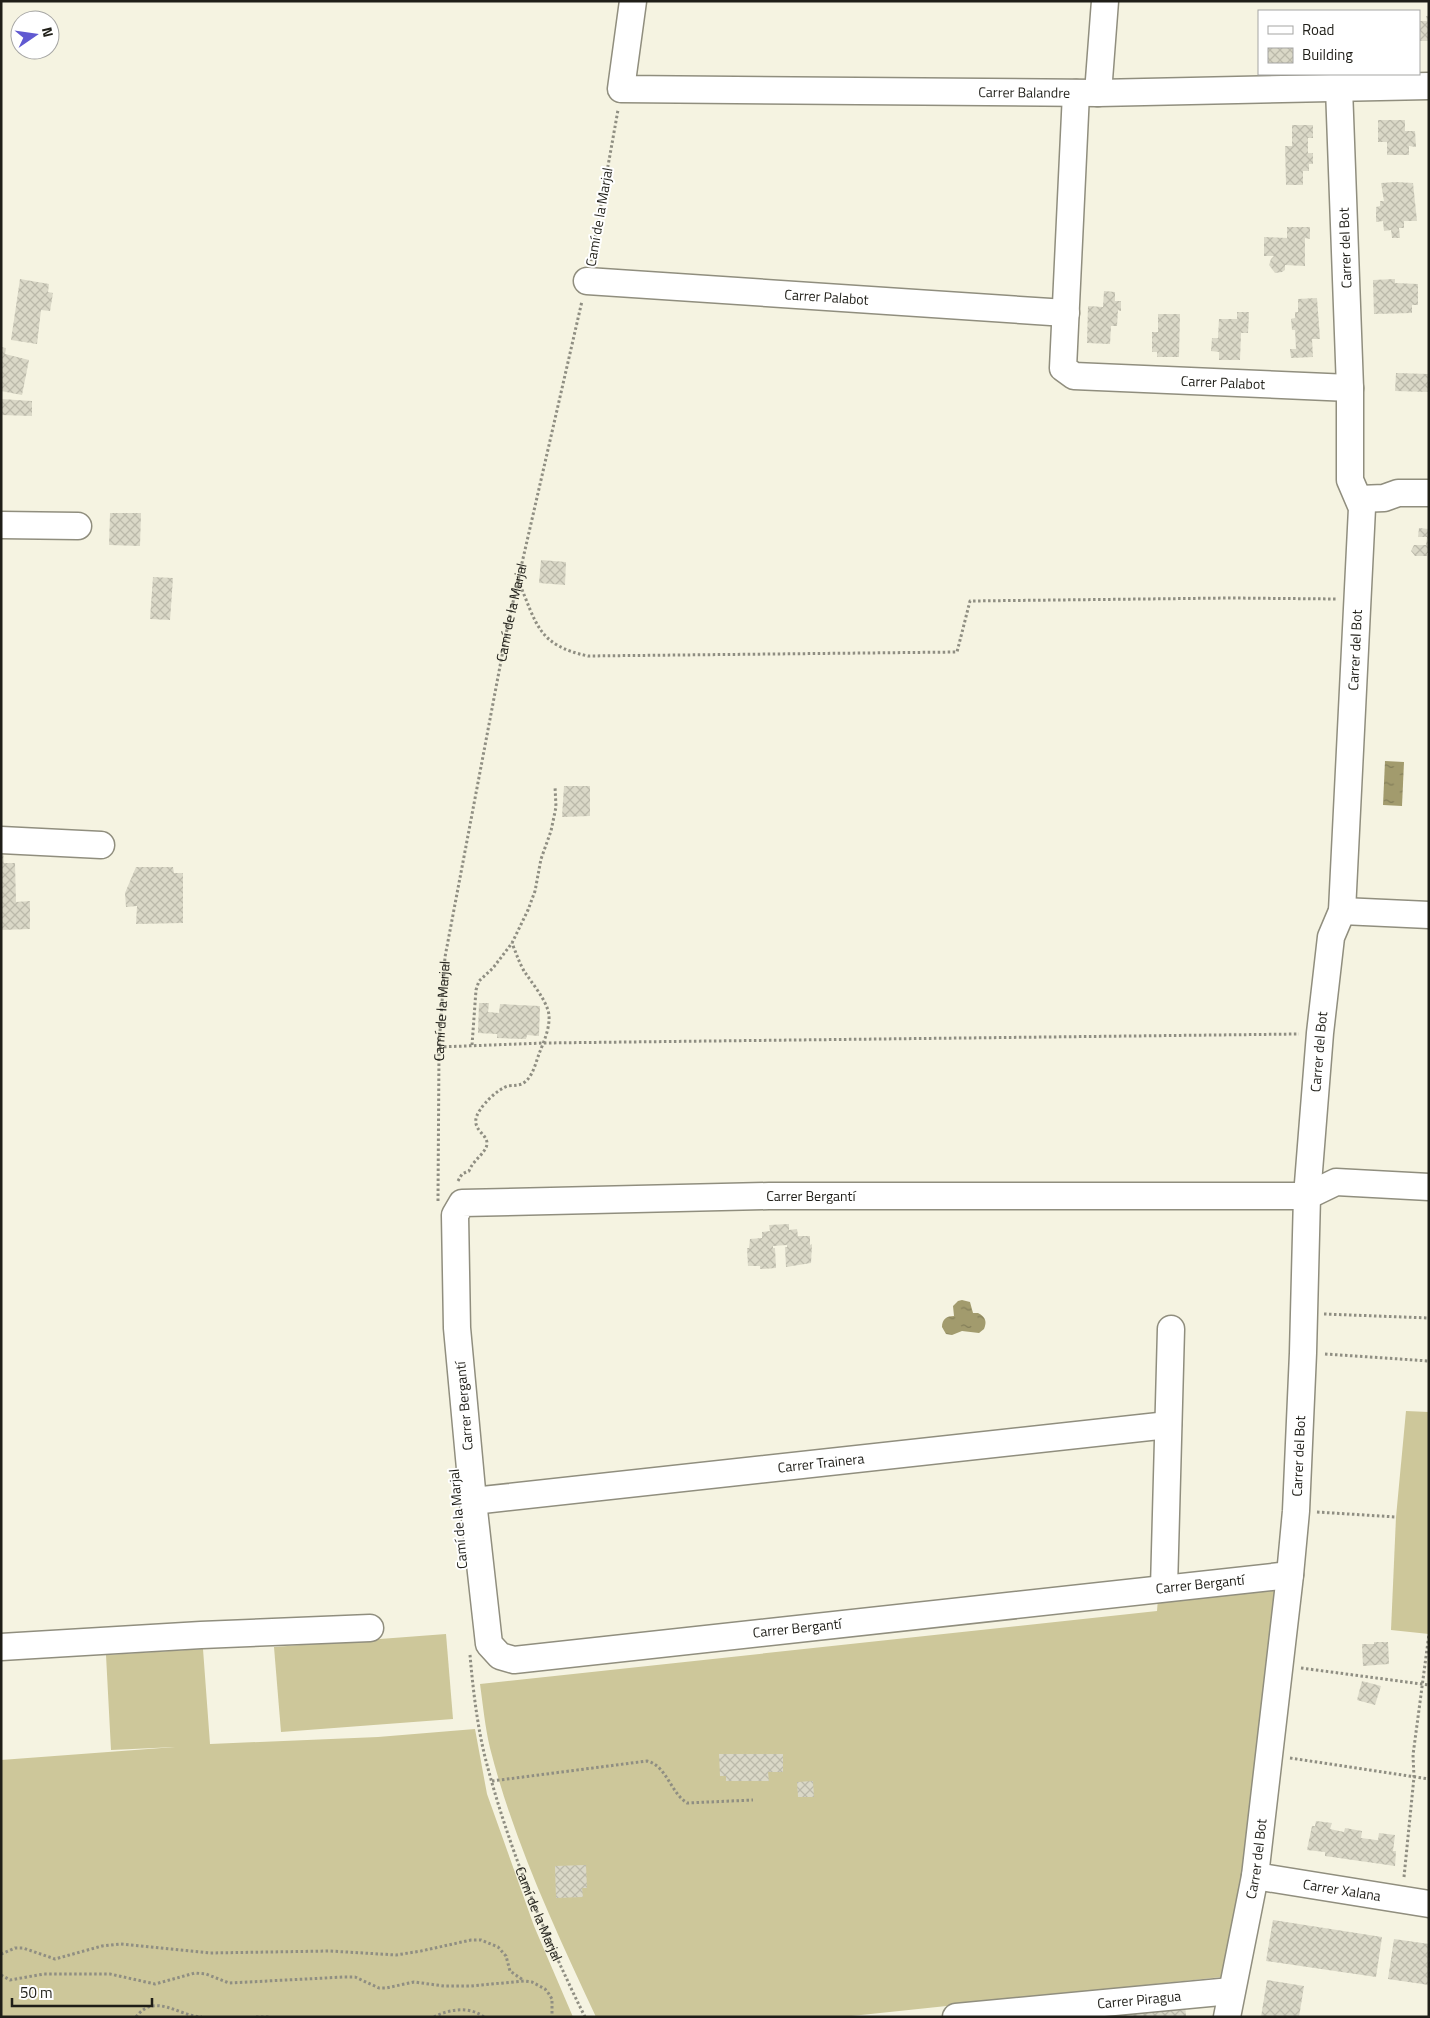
<svg xmlns="http://www.w3.org/2000/svg" width="1430" height="2018" font-family="'Titillium Web',sans-serif">
<style>
.grass{fill:#cdc79a}
.water{fill:url(#water-ripples)}
.building{fill:url(#building-cross-hatch)}
.lines{fill:none;stroke-linecap:round;stroke-linejoin:round}
.minor-casing{stroke:#908e7e;stroke-width:29}
.path{stroke:#8f8e82;stroke-width:3;stroke-dasharray:2.5 2.5;stroke-linecap:butt}
.minor{stroke:#fff;stroke-width:26}
.labels{text-anchor:middle;stroke-width:4;stroke-linejoin:round;paint-order:stroke}
.street-label{font-size:14px;fill:#1f1e18;stroke:#fff}
</style>
<defs>
<pattern id="water-ripples" width="26" height="14" patternUnits="userSpaceOnUse" patternTransform="scale(1.25)"><rect width="26" height="14" fill="#a29b6d"/><path d="M2 4q2-2 4 0t4 0M15 11q2-2 4 0t4 0" fill="none" stroke="#837e59"/></pattern>
<pattern id="building-cross-hatch" width="8" height="8" patternUnits="userSpaceOnUse" patternTransform="scale(1.25)"><rect width="8" height="8" fill="#dad8c7"/><path d="M0 0l8 8M0 8l8-8" fill="none" stroke="#bbb9aa"/></pattern>
</defs>
<rect width="100%" height="100%" fill="#f5f3e1"/>
<g class="grass">
<polygon points="1406,1411 1429,1412 1429,1634 1391,1630 1396,1517"/>
<path d="M1277,1587L1231,1973L1222,1977L842,2017H596C555,1929 514,1842 490,1748C485,1727 483,1705 480,1684L1157,1611L1158,1598Z"/>
<polygon points="446,1634 453,1719 281,1732 274,1647"/>
<polygon points="203,1649 210,1744 378,1737 475,1729 487,1794 534,1926 573,2017 1,2017 1,1760 175,1747 111,1750 106,1655"/>
</g>
<g class="water">
<polygon points="1385,761 1404,762 1402,806 1383,805"/>
<path d="M962,1300L970,1302L973,1313H978C986,1317 987,1322 984,1329L979,1333L962,1331L952,1335L946,1334L942,1327C942,1319 947,1316 954,1316L953,1306L958,1301Z"/>
</g>
<g class="building">
<polygon points="1426,16 1429,16 1429,41 1419,41 1419,21 1427,21"/>
<polygon points="1378,120 1405,120 1405,131 1415,131 1416,147 1409,146 1409,155 1387,155 1387,142 1378,142"/>
<polygon points="1292,125 1313,125 1313,138 1308,138 1308,153 1313,153 1313,164 1309,164 1309,171 1303,171 1303,185 1286,185 1285,146 1292,146"/>
<polygon points="1396,182 1413,183 1417,221 1404,221 1404,228 1399,228 1400,238 1392,238 1391,230 1384,231 1383,221 1376,222 1376,207 1380,206 1380,201 1384,201 1381,183"/>
<polygon points="1287,227 1310,227 1310,239 1305,238 1305,266 1285,265 1285,270 1282,272 1275,273 1269,265 1271,259 1274,256 1264,256 1264,237 1287,238"/>
<polygon points="20,279 49,284 48,292 53,293 50,311 41,310 37,344 11,340"/>
<polygon points="1395,279 1395,283 1418,284 1418,305 1412,305 1412,313 1374,314 1373,280"/>
<polygon points="1104,291 1115,292 1115,301 1121,301 1121,311 1118,310 1117,326 1111,326 1110,344 1087,343 1088,306 1103,307"/>
<polygon points="1317,298 1320,339 1312,339 1313,357 1291,358 1290,349 1296,349 1295,330 1292,330 1291,319 1295,318 1295,312 1298,312 1298,299"/>
<polygon points="1237,312 1249,312 1248,333 1241,333 1240,360 1219,360 1219,352 1211,351 1212,338 1218,338 1219,319 1237,319"/>
<polygon points="1158,314 1180,314 1179,357 1157,357 1157,352 1152,352 1152,332 1158,332"/>
<polygon points="1,347 6,348 5,354 29,360 22,395 1,391"/>
<polygon points="1396,373 1429,374 1429,392 1395,391"/>
<polygon points="1,399 32,401 32,416 1,415"/>
<polygon points="110,513 141,513 140,546 109,545"/>
<polygon points="1419,528 1429,529 1429,553 1427,553 1427,556 1415,556 1411,551 1414,545 1426,545 1427,537 1418,537"/>
<polygon points="541,560 566,562 565,585 539,583"/>
<polygon points="153,577 173,578 170,620 150,619"/>
<polygon points="564,786 590,786 590,816 562,817"/>
<polygon points="1,849 3,849 4,863 15,863 16,902 30,901 30,929 1,930"/>
<polygon points="136,867 173,867 174,873 183,873 183,923 136,924 137,906 126,907 125,893"/>
<polygon points="479,1003 489,1003 488,1012 499,1013 500,1004 540,1006 539,1036 527,1035 526,1039 497,1038 497,1034 478,1033"/>
<polygon points="789,1224 789,1230 797,1229 798,1236 810,1236 810,1245 812,1244 811,1263 786,1267 785,1247 787,1247 787,1245 773,1246 773,1248 775,1248 776,1268 760,1269 760,1266 748,1266 747,1248 749,1248 750,1239 762,1238 762,1232 770,1231 769,1225"/>
<polygon points="1374,1642 1388,1642 1389,1664 1363,1666 1362,1644 1374,1644"/>
<polygon points="1362,1681 1381,1686 1375,1705 1357,1700"/>
<polygon points="719,1754 783,1754 783,1772 768,1772 769,1781 726,1781 726,1776 720,1776"/>
<polygon points="813,1781 814,1797 798,1797 797,1782"/>
<polygon points="1316,1821 1332,1823 1330,1829 1344,1832 1345,1828 1362,1831 1361,1838 1376,1840 1378,1840 1379,1833 1395,1835 1393,1851 1396,1851 1395,1866 1325,1856 1325,1852 1307,1850 1312,1826 1315,1826"/>
<polygon points="586,1865 587,1888 582,1888 583,1897 556,1898 555,1866"/>
<polygon points="1273,1920 1382,1937 1376,1977 1266,1961"/>
<polygon points="1394,1939 1429,1944 1429,1985 1388,1979"/>
<polygon points="1267,1980 1304,1986 1299,2017 1261,2017"/>
<polygon points="1185,2002 1186,2017 1075,2017"/>
</g>
<g class="lines">
<defs>
<g id="minor">
<path id="s3" d="M633,1L621,89L1098,93L1429,86"/>
<path id="s4" d="M1076,93L1063,368L1074,376L1350,388"/>
<polyline points="1098,93 1105,1"/>
<path id="s5" d="M587,281L1066,313"/>
<polyline points="1359,499 1384,498 1398,493 1429,493"/>
<polyline points="1,525 78,526"/>
<polyline points="1,840 101,845"/>
<polyline points="1342,911 1429,915"/>
<path id="s6" d="M473,1501L1168,1425"/>
<path id="s7" d="M1290,1575L514,1660L500,1656L489,1644L473,1501L457,1328L455,1215L462,1203L769,1196H1307L1336,1182L1429,1187"/>
<polyline points="1164,1588 1171,1329"/>
<polyline points="1,1647 201,1635 370,1628"/>
<path id="s8" d="M1255,1876L1429,1904"/>
<path id="s9" d="M956,2017L1231,1991"/>
<path id="s10" d="M1227,2017L1255,1876L1290,1575L1296,1511L1303,1353L1307,1196L1320,1033L1331,937L1342,911L1362,508L1350,480V388L1339,88"/>
</g>
</defs>
<use href="#minor" class="minor-casing"/>
<g class="path">
<polyline points="591,261 618,110"/>
<path d="M518,580C537,624 537,645 588,656L957,652L970,601L1230,598L1337,599"/>
<polyline points="472,1045 476,990 479,981 493,968 512,943 528,910 535,891 541,859 551,831 556,807 555,786"/>
<polyline points="439,1047 544,1043 1299,1034"/>
<path d="M458,1181L462,1174L469,1171C473,1160 486,1153 487,1144C488,1133 467,1129 480,1110C485,1102 498,1089 508,1086C515,1085 521,1086 526,1081C533,1075 536,1062 539,1054C544,1041 552,1024 548,1010C543,996 532,983 524,971C519,962 516,953 512,943"/>
<path id="s1" d="M438,1201L439,1047L445,957L508,624L582,301"/>
<polyline points="1324,1314 1429,1318"/>
<polyline points="1325,1354 1429,1361"/>
<polyline points="1317,1512 1396,1517"/>
<path id="s2" d="M470,1655C473,1689 477,1724 485,1757C508,1847 544,1934 585,2017"/>
<polyline points="1301,1668 1429,1685"/>
<polyline points="1290,1758 1429,1779"/>
<path d="M492,1781L647,1761C667,1766 670,1792 687,1803L753,1800"/>
<polyline points="1404,1877 1414,1777 1413,1755 1429,1634"/>
<polyline points="1,1954 15,1948 23,1948 55,1959 102,1946 120,1944 210,1953 330,1951 396,1955 421,1951 471,1940 481,1940 498,1947 506,1956 510,1971 523,1980"/>
<polyline points="1,1975 10,1980 44,1974 110,1974 155,1984 195,1973 206,1974 229,1983 344,1977 355,1977 379,1988 386,1988 414,1982 444,1986 471,1986 524,1981 532,1982 545,1989 549,1994 552,1999 552,2017"/>
<path d="M136,2017C155,1992 178,2016 202,2017"/>
<polyline points="256,2017 270,2017"/>
<path d="M434,2017C449,2009 470,2006 484,2017"/>
</g>
<use href="#minor" class="minor"/>
</g>
<g class="labels">
<g class="street-label">
<text dy="5" stroke="none"><textPath href="#s3" startOffset="492">Carrer Balandre</textPath></text>
<text transform="translate(599 217) rotate(-80)" y="5">Camí de la Marjal</text>
<text transform="translate(1345 248) rotate(-92)" y="5">Carrer del Bot</text>
<text dy="5" stroke="none"><textPath href="#s5" startOffset="240">Carrer Palabot</textPath></text>
<text dy="5" stroke="none"><textPath href="#s4" startOffset="438">Carrer Palabot</textPath></text>
<text dy="5" stroke="none"><textPath href="#s1" startOffset="595">Camí de la Marjal</textPath></text>
<text dy="5" stroke="none"><textPath href="#s10" startOffset="1376">Carrer del Bot</textPath></text>
<text dy="5" stroke="none"><textPath href="#s1" startOffset="190">Camí de la Marjal</textPath></text>
<text dy="5" stroke="none"><textPath href="#s10" startOffset="971">Carrer del Bot</textPath></text>
<text dy="5" stroke="none"><textPath href="#s7" startOffset="1605">Carrer Bergantí</textPath></text>
<text transform="translate(464 1406) rotate(-95)" y="5">Carrer Bergantí</text>
<text dy="5" stroke="none"><textPath href="#s10" startOffset="566">Carrer del Bot</textPath></text>
<text dy="5" stroke="none"><textPath href="#s6" startOffset="350">Carrer Trainera</textPath></text>
<text transform="translate(458 1519) rotate(-95)" y="5">Camí de la Marjal</text>
<text transform="translate(1200 1584) rotate(-6)" y="5">Carrer Bergantí</text>
<text transform="translate(797 1628) rotate(-6)" y="5">Carrer Bergantí</text>
<text dy="5" stroke="none"><textPath href="#s10" startOffset="161">Carrer del Bot</textPath></text>
<text dy="5" stroke="none"><textPath href="#s8" startOffset="88">Carrer Xalana</textPath></text>
<text dy="5" stroke="none"><textPath href="#s2" startOffset="269">Camí de la Marjal</textPath></text>
<text dy="5" stroke="none"><textPath href="#s9" startOffset="184">Carrer Piragua</textPath></text>
</g>
</g>
<rect width="1430" height="2018" fill="none" stroke="#1f1e18" stroke-width="5"/>
<rect x="1258" y="10" width="162" height="65" fill="#ffffff" stroke="#a5a5a3"/>
<rect x="1268" y="26" width="25" height="8" fill="#ffffff" stroke="#a5a5a3"/>
<text x="1302" y="35" font-size="15" fill="#1f1e18">Road</text>
<rect x="1268" y="48" width="25" height="15" fill="url(#building-cross-hatch)" stroke="#a5a5a3"/>
<text x="1302" y="60" font-size="15" fill="#1f1e18">Building</text>
<g transform="translate(35 35) rotate(77)"><circle r="24" fill="#ffffff" stroke="#a5a5a3"/>
<path d="M0-4L9 19L0 12L-9 19Z" fill="#6059d1"/>
<text y="-8" font-size="14" font-weight="bold" text-anchor="middle" fill="#1f1e18">N</text>
</g>
<path d="M12 1998v8h140v-8" fill="none" stroke="#1f1e18" stroke-width="2.5"/>
<text x="20" y="1998" font-size="15" fill="#1f1e18" stroke="#ffffff" stroke-width="4" paint-order="stroke">50 m</text>
</svg>
